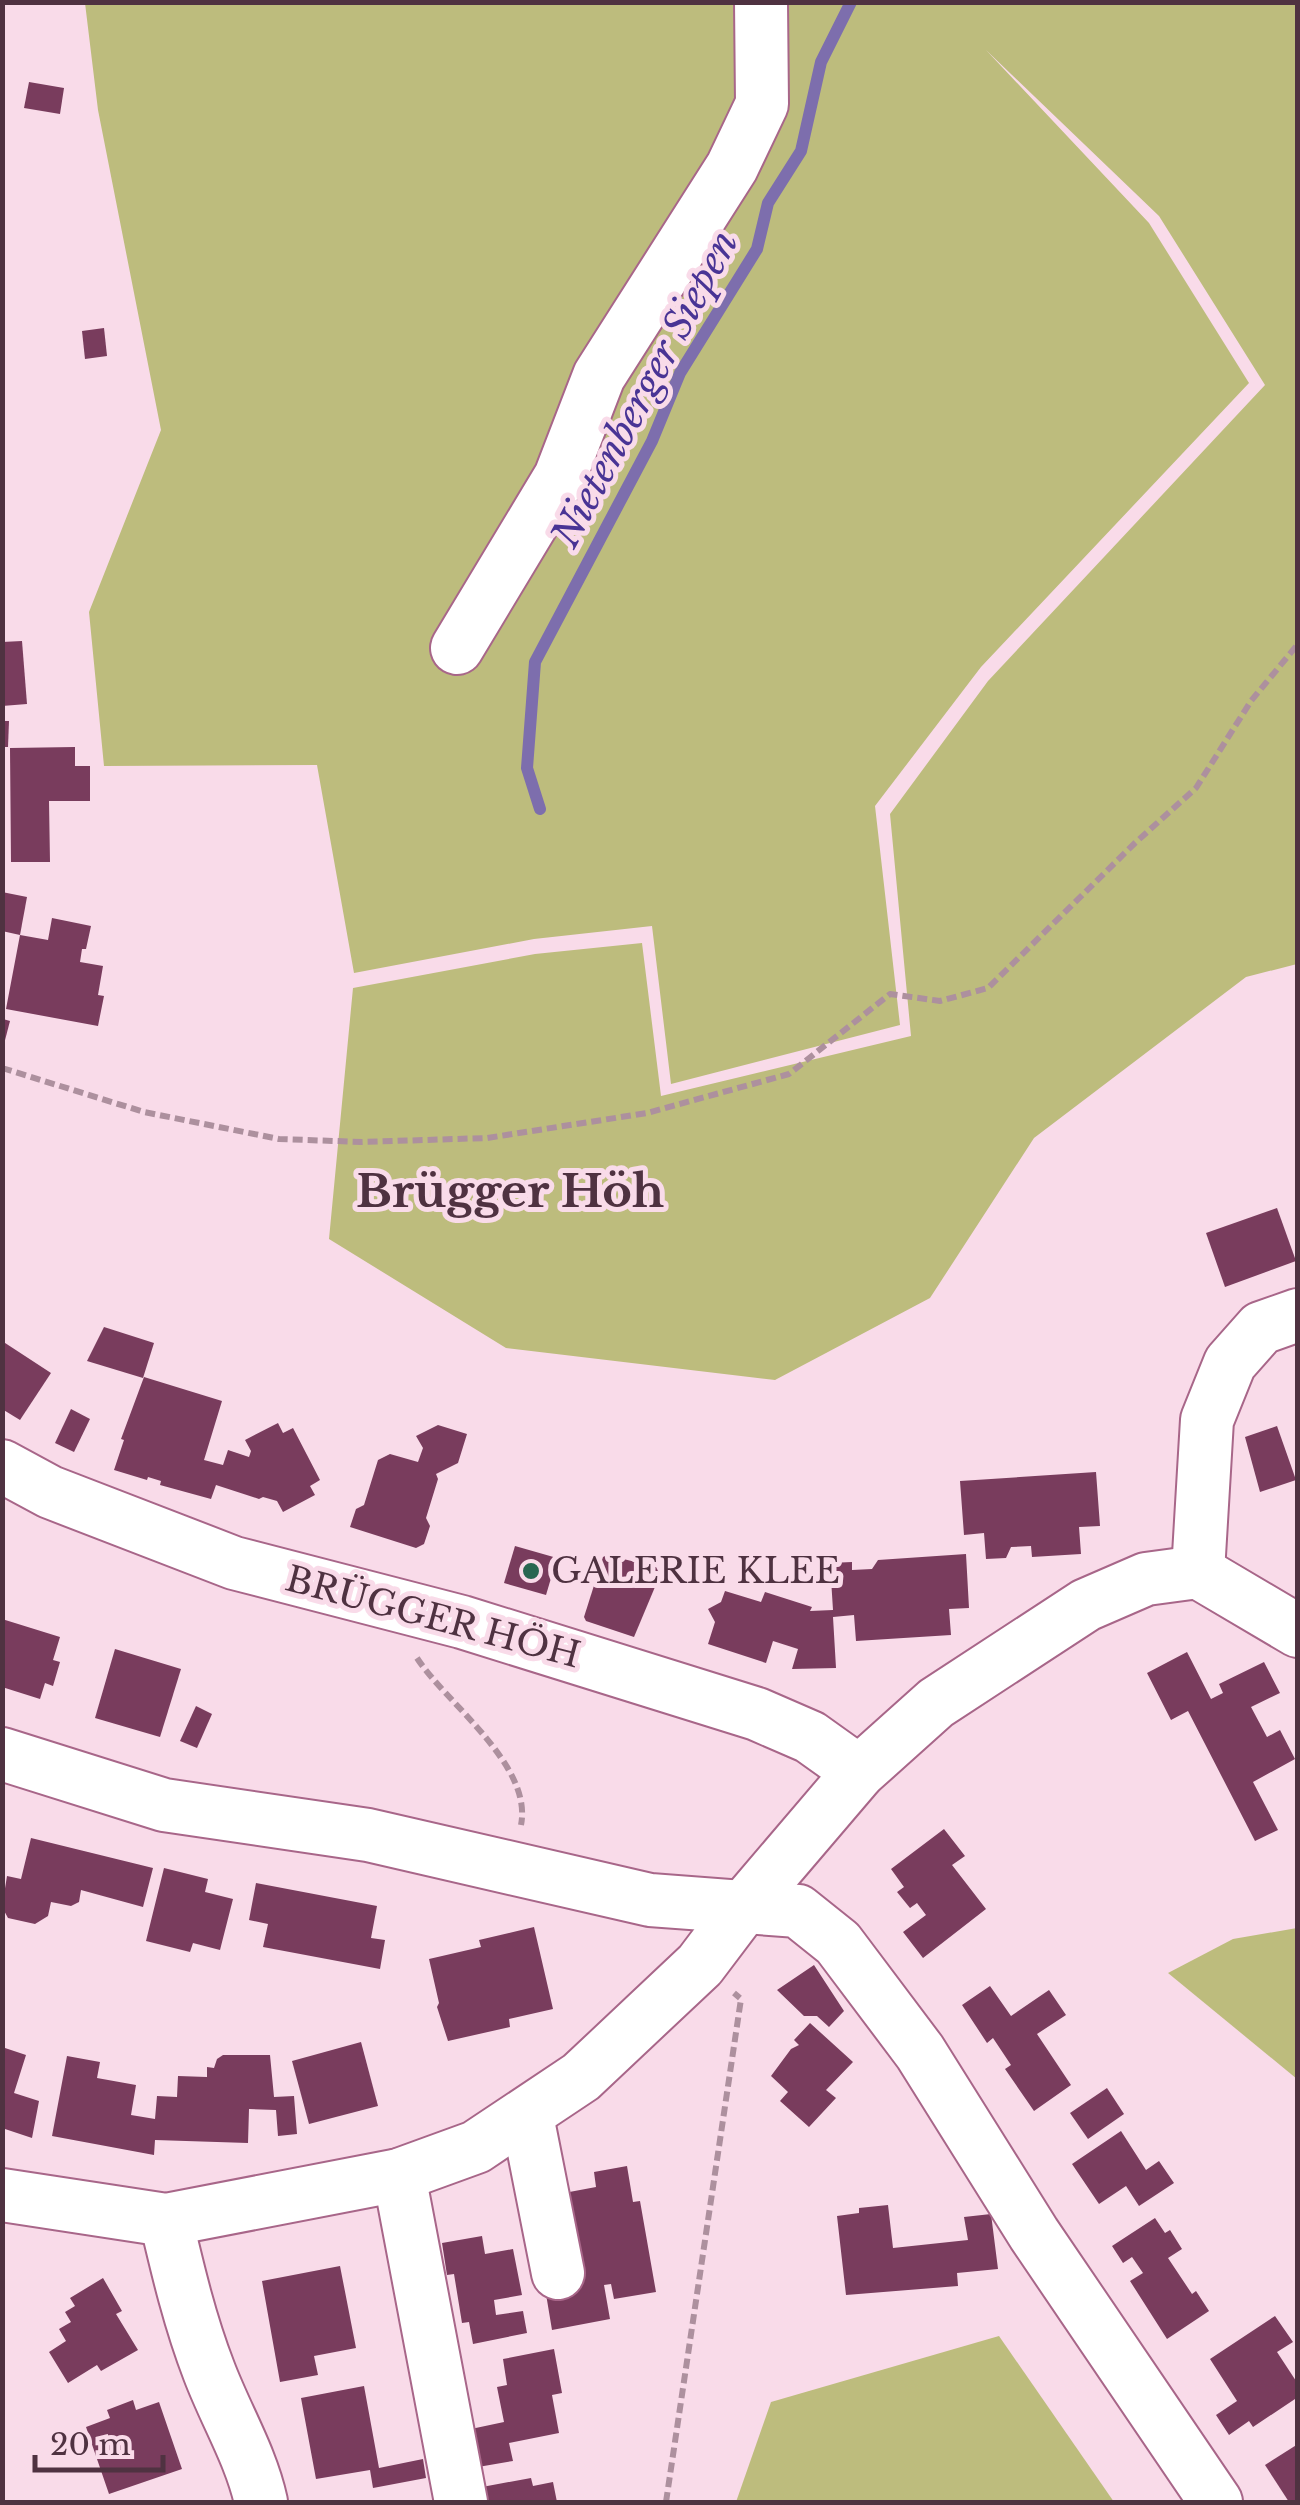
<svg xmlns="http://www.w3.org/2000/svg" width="1300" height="2505" font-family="'Libre Baskerville',serif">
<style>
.green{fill:#bdbc7d}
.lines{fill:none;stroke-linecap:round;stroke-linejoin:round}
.stream{stroke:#7d6ead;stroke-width:12}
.building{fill:#793c5d}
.minor-casing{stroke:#a86689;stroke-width:56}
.path{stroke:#ad909e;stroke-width:6;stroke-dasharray:10 5;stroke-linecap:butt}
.minor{stroke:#fff;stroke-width:52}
.poi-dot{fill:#296651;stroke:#f9dbe9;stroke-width:4}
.labels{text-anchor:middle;stroke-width:10;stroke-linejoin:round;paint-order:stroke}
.poi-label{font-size:35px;fill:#4f3241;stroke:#f9dbe9;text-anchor:start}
.street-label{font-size:35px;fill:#4f3241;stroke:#f9dbe9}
.water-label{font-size:38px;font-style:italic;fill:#493495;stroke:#f9dbe9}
.district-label{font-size:45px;font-weight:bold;fill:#4f3241;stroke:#f9dbe9}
</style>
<rect width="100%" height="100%" fill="#f9dbe9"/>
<g class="green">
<polygon points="85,3 1297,3 1297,964 1246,977 1034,1138 930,1298 775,1380 506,1348 329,1239 353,988 535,954 642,943 661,1096 911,1036 890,814 988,681 1265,385 1159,216 986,50 1149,223 1249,383 981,667 875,806 900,1025 671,1084 652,926 534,939 354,973 317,765 104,766 89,612 161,430 98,110"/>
<polygon points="1297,1928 1298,1928 1297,2079 1168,1973 1233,1939"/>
<polygon points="999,2336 1114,2502 736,2502 771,2402"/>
</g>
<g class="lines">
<polyline class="stream" points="540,809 527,768 535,662 652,441 680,373 757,249 768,203 801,151 821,62 851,2"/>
</g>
<g class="building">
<polygon points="29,82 64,88 60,114 24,108"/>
<polygon points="104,328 107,356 85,359 82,331"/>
<polygon points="22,641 27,704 2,706 2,642"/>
<polygon points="2,721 9,721 8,747 2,747"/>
<polygon points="75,747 75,766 90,766 90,801 49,801 50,862 11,862 10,748"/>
<polygon points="2,892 27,897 20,935 2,931"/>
<polygon points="52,918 91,926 86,949 82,949 80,962 103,966 98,995 104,996 98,1026 6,1009 20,935 48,940"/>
<polygon points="3,1019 10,1021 4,1044 3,1044"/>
<polygon points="1277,1208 1296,1261 1225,1287 1206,1233"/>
<polygon points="104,1327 154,1343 143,1378 87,1361"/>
<polygon points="2,1341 51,1373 20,1420 2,1409"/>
<polygon points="144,1377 222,1401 204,1460 223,1465 228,1450 249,1457 251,1451 245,1440 278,1423 283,1433 293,1428 320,1480 310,1486 315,1495 283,1512 277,1501 263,1497 259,1499 216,1485 211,1499 160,1485 161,1481 148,1477 147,1480 114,1470 124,1440 121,1439"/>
<polygon points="71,1409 90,1419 74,1452 55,1443"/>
<polygon points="438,1425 467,1434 458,1463 436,1474 438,1479 426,1518 430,1526 424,1544 416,1548 350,1527 356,1509 364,1505 378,1460 390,1454 418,1462 423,1448 416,1436"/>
<polygon points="1277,1426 1296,1480 1260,1492 1245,1437"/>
<polygon points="1096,1472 1100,1526 1079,1527 1081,1554 1032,1557 1031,1546 1011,1547 1006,1558 986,1559 984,1533 964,1535 960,1481"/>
<polygon points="515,1546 557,1558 546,1595 504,1583"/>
<polygon points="966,1554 969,1608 949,1609 951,1635 856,1641 854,1615 833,1617 836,1668 792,1669 798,1649 773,1641 766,1663 708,1644 715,1622 708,1609 721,1602 725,1591 761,1602 765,1592 812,1607 810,1611 833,1610 830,1563 852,1562 852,1570 872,1569 878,1560"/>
<polygon points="607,1555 656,1567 660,1575 634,1637 586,1621 584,1617 603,1557"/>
<polygon points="2,1619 60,1637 53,1660 60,1662 53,1686 45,1683 40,1699 2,1687"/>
<polygon points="115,1649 181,1669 160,1737 95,1718"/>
<polygon points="1187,1652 1211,1699 1223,1693 1219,1684 1264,1662 1280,1693 1251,1707 1267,1737 1280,1730 1295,1759 1253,1782 1278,1830 1255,1841 1188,1711 1171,1720 1147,1673"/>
<polygon points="196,1706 212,1714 197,1748 180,1741"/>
<polygon points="944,1829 965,1856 952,1865 986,1909 923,1958 903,1932 926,1915 917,1903 910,1908 897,1892 904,1887 891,1869"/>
<polygon points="31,1838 153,1868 143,1907 81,1890 79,1902 71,1906 51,1902 48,1916 35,1924 8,1918 2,1907 7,1876 21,1879"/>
<polygon points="164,1868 208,1879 205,1892 233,1899 220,1950 193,1943 190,1952 146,1941"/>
<polygon points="256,1883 377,1906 371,1938 385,1940 380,1969 263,1947 268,1924 249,1920"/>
<polygon points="534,1927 553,2009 509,2019 510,2027 448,2041 437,2007 439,2003 429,1959 481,1947 479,1940"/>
<polygon points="814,1965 844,2011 829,2027 817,2016 804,2016 777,1990"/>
<polygon points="990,1986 1011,2016 1049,1990 1066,2015 1037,2034 1071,2085 1034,2111 1005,2069 1011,2065 993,2038 987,2043 962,2005"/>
<polygon points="810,2023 853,2062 826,2090 836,2098 809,2127 780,2101 788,2092 771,2076 791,2049 799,2045 794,2040"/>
<polygon points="361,2042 378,2106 309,2124 292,2061"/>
<polygon points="2,2047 26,2055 14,2093 39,2101 32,2138 2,2128"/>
<polygon points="223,2055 270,2055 274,2097 294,2096 297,2134 278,2136 276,2110 249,2109 248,2143 155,2140 154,2155 52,2136 67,2056 100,2062 97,2078 136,2085 131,2115 155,2119 157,2096 177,2097 178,2076 207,2077 207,2067 214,2068 217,2059"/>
<polygon points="1107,2088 1124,2114 1088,2139 1070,2113"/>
<polygon points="1121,2131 1146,2170 1159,2161 1174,2183 1139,2206 1126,2186 1099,2204 1072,2164"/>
<polygon points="627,2166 633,2202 640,2201 656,2292 614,2299 611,2284 604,2285 610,2319 552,2330 546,2294 581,2288 564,2193 596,2187 594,2172"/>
<polygon points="888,2205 893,2248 968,2240 964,2217 991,2214 998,2269 957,2273 958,2286 846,2295 837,2216 859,2213 859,2208"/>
<polygon points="1155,2218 1165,2233 1170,2230 1182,2249 1168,2258 1192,2294 1196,2291 1209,2311 1167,2339 1130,2281 1143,2273 1132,2257 1123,2263 1112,2246"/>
<polygon points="482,2236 485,2254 513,2249 522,2295 494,2300 496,2315 523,2311 527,2333 473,2344 469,2322 462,2323 454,2274 447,2275 442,2243"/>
<polygon points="340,2266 356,2348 314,2356 318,2375 280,2382 262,2281"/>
<polygon points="103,2278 122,2311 116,2314 138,2350 101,2371 97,2365 68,2383 49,2352 66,2341 59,2329 71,2322 65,2312 75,2306 70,2298"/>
<polygon points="1275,2316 1293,2342 1277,2352 1298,2384 1298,2397 1253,2427 1249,2421 1229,2435 1216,2415 1237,2401 1210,2359"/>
<polygon points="554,2349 562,2393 552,2395 559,2433 509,2443 513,2461 478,2467 471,2429 504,2422 497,2387 507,2385 503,2359"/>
<polygon points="364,2386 379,2468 423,2459 426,2478 373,2488 370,2470 316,2479 301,2398"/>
<polygon points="133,2400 136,2410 159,2402 182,2469 109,2494 86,2427 110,2418 107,2410"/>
<polygon points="1298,2444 1298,2502 1289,2502 1265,2465"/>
<polygon points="531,2478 533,2486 553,2482 557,2502 485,2502 482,2487"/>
</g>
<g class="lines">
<defs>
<g id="minor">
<polyline points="457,648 560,477 599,376 732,167 762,104 761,2"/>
<polyline points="2,1466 50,1492 234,1563 462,1622 757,1714 810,1737 859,1772"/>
<polyline points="1198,1572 1207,1420 1230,1363 1261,1328 1298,1315"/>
<polyline points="2,1754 164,1805 368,1835 650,1900 798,1911 838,1943 920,2052 1034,2234 1216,2502"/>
<polyline points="527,2116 558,2273"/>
<polyline points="399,2175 461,2502"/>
<polyline points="2,2195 166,2220 399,2175 476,2147 581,2077 700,1965 743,1908 859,1772 936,1703 1086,1605 1146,1579 1198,1572 1298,1631"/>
<path d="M166,2220C178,2271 190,2322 209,2371C226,2416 251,2456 261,2502"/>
</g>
</defs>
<use href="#minor" class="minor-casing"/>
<g class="path">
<polyline points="2,1068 144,1112 279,1139 362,1142 487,1138 647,1113 789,1074 890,994 940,1001 988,988 1135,843 1196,788 1251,701 1298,644"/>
<path d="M417,1658C446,1703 533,1765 521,1825"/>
<polyline points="666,2502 741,1999 734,1993"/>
</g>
<use href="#minor" class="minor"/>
</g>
<circle class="poi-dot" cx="531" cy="1571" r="10"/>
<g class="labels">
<g class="poi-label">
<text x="551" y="1583">GALERIE KLEE</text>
</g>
<g class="street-label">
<text transform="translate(433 1617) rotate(15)" y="12">BRÜGGER HÖH</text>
</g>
<g class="water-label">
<text transform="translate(645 389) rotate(-62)" y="13">Nietenberger Siepen</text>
</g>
<g class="district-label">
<text x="510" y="1207">Brügger Höh</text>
</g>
</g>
<rect width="1300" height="2505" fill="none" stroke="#4f3241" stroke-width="10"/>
<path d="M35 2455v15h128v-15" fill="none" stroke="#4f3241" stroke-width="5"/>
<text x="50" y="2455" font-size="30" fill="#4f3241" stroke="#f9dbe9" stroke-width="8" paint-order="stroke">20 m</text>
</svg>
